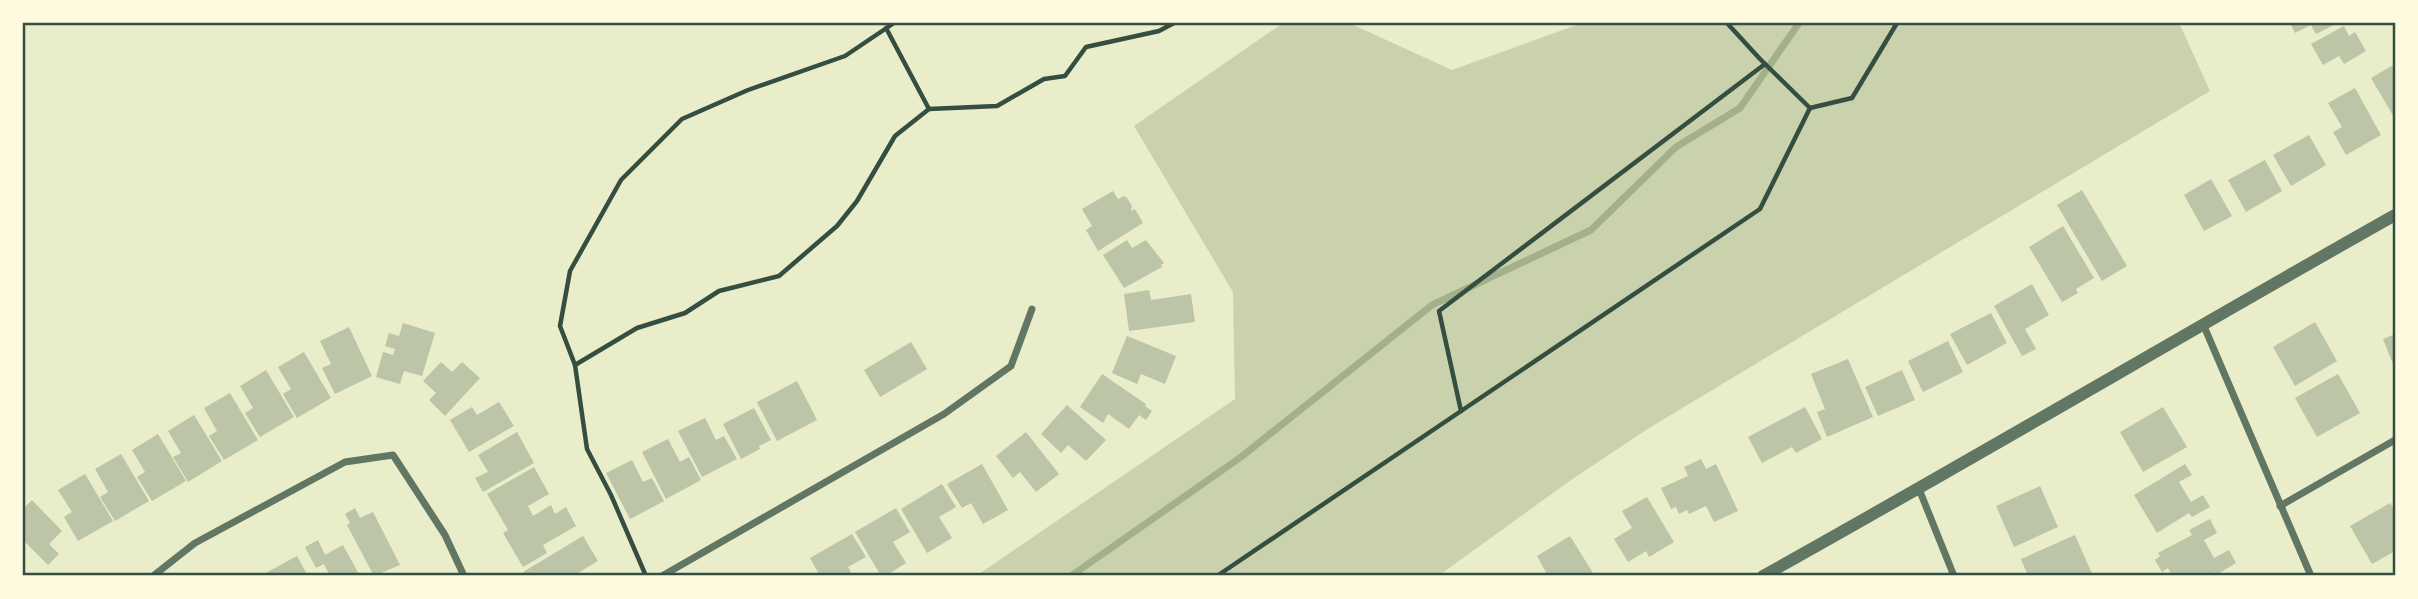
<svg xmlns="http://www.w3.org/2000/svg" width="2418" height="599" font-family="Raleway,sans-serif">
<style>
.green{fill:#cad2ad}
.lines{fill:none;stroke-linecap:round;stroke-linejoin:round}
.stream{stroke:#a3b18a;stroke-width:7}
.building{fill:#bcc5a7}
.path{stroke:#344e41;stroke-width:4.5}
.minor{stroke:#617663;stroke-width:7}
.tertiary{stroke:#617663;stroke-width:12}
.neatline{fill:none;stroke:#344e41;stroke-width:2.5}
</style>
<rect width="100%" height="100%" fill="#e9edc9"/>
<polygon class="green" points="1283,23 1349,23 1452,70 1582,23 2179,23 2210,91 1649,428 1571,480 1438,576 976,576 1235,399 1233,292 1134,126"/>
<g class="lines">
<polyline class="stream" points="1071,576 1241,457 1432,305 1591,230 1676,147 1740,108 1799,23"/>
</g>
<g class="building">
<polygon points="2290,23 2338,23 2316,34 2311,25 2295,33"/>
<polygon points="2344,26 2349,36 2355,32 2366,51 2344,64 2339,56 2323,65 2311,44"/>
<polygon points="2395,64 2395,119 2371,78"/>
<polygon points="2355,88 2381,135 2346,155 2333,132 2342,127 2328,103"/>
<polygon points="2309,135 2326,165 2291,186 2273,155"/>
<polygon points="2265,160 2282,191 2246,212 2228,180"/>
<polygon points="2211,179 2232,216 2204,231 2184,195"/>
<polygon points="2082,190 2127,266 2102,281 2057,205"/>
<polygon points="1113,191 1118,199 1124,196 1127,198 1132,206 1131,211 1135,209 1143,223 1098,251 1086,230 1092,226 1082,209"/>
<polygon points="2063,226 2094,278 2076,289 2078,293 2062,302 2029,247"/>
<polygon points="1127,240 1132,248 1146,240 1164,263 1161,265 1162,267 1124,288 1103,255"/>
<polygon points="2032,284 2049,315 2025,329 2036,349 2022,356 1994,306"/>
<polygon points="1149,290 1151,300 1191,294 1195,322 1129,331 1124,294"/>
<polygon points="1991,313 2007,343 1967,365 1950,334"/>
<polygon points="2315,322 2337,361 2295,386 2273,347"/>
<polygon points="403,323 435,333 422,376 404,371 400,384 376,377 383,352 393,355 395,349 385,346 389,333 399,336"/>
<polygon points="349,327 372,376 335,394 322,368 331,364 320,341"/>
<polygon points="2395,334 2395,369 2383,339"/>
<polygon points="1127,336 1176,356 1165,384 1141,374 1137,384 1112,373"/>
<polygon points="1948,341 1963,372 1923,392 1908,361"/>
<polygon points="911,342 927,369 880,397 864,370"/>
<polygon points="304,352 331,398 297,418 283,394 291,389 278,367"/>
<polygon points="1848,359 1873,417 1827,437 1817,412 1825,409 1811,374"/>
<polygon points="441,362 452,372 462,362 480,378 445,416 429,400 436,393 423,381"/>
<polygon points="266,370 294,417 260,437 245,413 253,408 240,386"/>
<polygon points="1902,370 1915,400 1878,416 1865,387"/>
<polygon points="1102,374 1146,404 1145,406 1152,411 1146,420 1139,415 1129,429 1108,414 1103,423 1080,407"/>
<polygon points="2338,374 2360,413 2317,437 2295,398"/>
<polygon points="797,381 817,420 777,441 757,402"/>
<polygon points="230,393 258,440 224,460 209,436 217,431 204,408"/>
<polygon points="499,402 514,426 469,452 450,420 472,407 477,415"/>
<polygon points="1067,405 1106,440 1086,461 1068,445 1061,453 1041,434"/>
<polygon points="1805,407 1822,439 1796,453 1792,447 1762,463 1748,437"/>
<polygon points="2163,407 2187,447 2143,472 2120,432"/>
<polygon points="754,408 771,440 759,446 760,449 741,459 723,424"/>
<polygon points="194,415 222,461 188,482 173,457 181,453 168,431"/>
<polygon points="705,418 716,440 724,436 737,459 702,477 678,431"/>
<polygon points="517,432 534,463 483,492 475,478 488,472 478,455"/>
<polygon points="1026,432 1059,474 1036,492 1020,472 1013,478 996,456"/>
<polygon points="158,434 186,481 152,501 137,477 145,472 132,450"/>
<polygon points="668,439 680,462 689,457 701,480 666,499 642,452"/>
<polygon points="121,454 149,501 115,521 100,497 108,492 95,469"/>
<polygon points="1701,459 1706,469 1716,464 1738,511 1714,522 1706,506 1689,514 1687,510 1679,514 1676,507 1671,509 1661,488 1688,476 1684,467"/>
<polygon points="632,460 643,482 652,478 664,501 630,519 606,473"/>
<polygon points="982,464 1008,510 983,524 971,503 962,508 947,484"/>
<polygon points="2185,464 2192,475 2179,482 2191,502 2203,495 2210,507 2192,517 2189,513 2157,533 2134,495"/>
<polygon points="534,467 549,494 528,506 533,516 551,505 555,514 566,507 576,526 543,545 547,553 523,567 503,533 508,530 487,494"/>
<polygon points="85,474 113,521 78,541 64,517 72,512 58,490"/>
<polygon points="942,484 956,507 939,517 952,538 927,553 901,509"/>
<polygon points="2040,486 2058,527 2014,547 1996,506"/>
<polygon points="1647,497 1674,542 1649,557 1646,551 1628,562 1614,539 1632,528 1622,511"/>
<polygon points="32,500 62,531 49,544 59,554 48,565 23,540 23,509"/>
<polygon points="2390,503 2395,511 2395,551 2372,564 2350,526"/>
<polygon points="355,508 360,518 373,512 400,565 374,576 347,525 350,523 345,514"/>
<polygon points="896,508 910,532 893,542 906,563 885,576 881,576 855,532"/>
<polygon points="2210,519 2217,533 2204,540 2214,558 2229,550 2236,563 2216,575 2215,572 2207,576 2172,576 2168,568 2162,572 2155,560 2160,556 2158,553 2192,535 2189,530"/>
<polygon points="852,534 866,557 848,567 853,576 820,576 810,558"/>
<polygon points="2075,535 2093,576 2028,576 2021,559"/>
<polygon points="583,536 598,561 573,576 526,576 523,572"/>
<polygon points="1570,536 1593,573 1588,576 1548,576 1537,556"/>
<polygon points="318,540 325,555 343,545 360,576 330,576 324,564 316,568 305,547"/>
<polygon points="297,556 308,576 260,576"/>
</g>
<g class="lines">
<g class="path">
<polyline points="1727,23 1760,59 1810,108 1852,98 1897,23"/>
<polyline points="886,28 929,109"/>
<polyline points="575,365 637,328 685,313 719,291 779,276 837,226 857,201 895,136 929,109 997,106 1044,79 1065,76 1086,47 1159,31 1174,23"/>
<polyline points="1461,411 1439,311 1765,64"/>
<polyline points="646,576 611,495 587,449 575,365 560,326 570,271 621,180 682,119 748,90 845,56 894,23"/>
<polyline points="1217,576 1760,209 1810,108"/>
</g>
<g class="minor">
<polyline points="2203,324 2311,576"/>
<polyline points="1919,489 1954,576"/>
<polyline points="2280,506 2395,440"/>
<polyline points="153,576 195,543 345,462 393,455 445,535 464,576"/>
<polyline points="662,576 944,414 1011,366 1032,309"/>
</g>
<path class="tertiary" d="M1763,576C1975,458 2184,334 2395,215"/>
</g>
<rect width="2418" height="599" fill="none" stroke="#fefae0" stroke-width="49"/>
<rect x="24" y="24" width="2370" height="550" class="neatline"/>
</svg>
